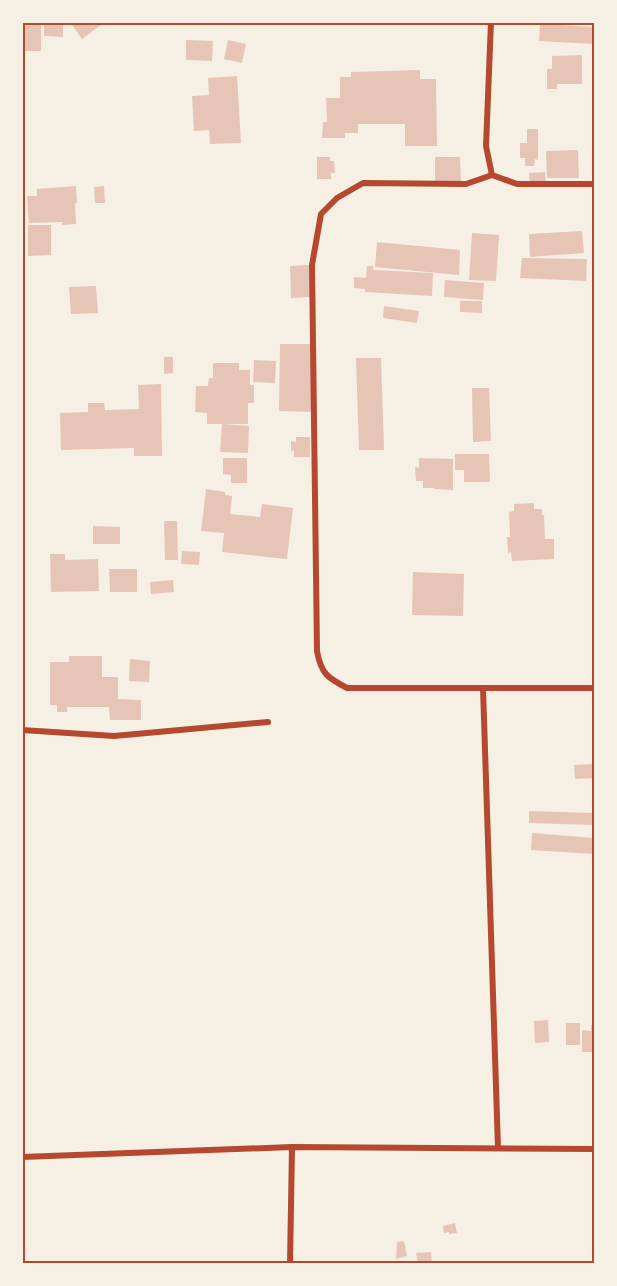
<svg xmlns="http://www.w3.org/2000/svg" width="617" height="1286" font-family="Arial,sans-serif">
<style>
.building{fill:#e6c5b7}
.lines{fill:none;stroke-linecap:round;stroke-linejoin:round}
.minor{stroke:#b5482f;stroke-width:6}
.neatline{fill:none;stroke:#b5482f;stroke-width:2}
</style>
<rect width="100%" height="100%" fill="#f6efe4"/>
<g class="building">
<polygon points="25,22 41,22 41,51 22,51 22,34 25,34"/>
<polygon points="44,22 63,22 63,37 44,36"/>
<polygon points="70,22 105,22 82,39"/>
<polygon points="540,24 594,27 594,44 539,41"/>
<polygon points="186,40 213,41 212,61 186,60"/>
<polygon points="228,40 246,44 242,63 224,59"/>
<polygon points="582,55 582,84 557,84 557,89 547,89 547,69 552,69 552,56"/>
<polygon points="420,70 420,79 436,79 437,146 405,146 405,124 358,124 358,133 345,133 345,138 322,138 323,122 327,122 326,98 340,98 340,77 351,77 351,72"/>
<polygon points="237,76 241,143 210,144 209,130 194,131 192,96 209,95 208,78"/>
<polygon points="527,129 538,129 538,160 535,159 534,166 525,166 525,158 520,158 520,143 527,143"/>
<polygon points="578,150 579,178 547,178 546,151"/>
<polygon points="317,157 330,157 330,161 334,161 335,173 331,173 331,179 317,179"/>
<polygon points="435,157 460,157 461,181 435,181"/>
<polygon points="545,172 546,182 530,183 529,173"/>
<polygon points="76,186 77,203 75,203 76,224 62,225 62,222 29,223 27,196 37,196 37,189"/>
<polygon points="104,186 105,203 95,203 94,187"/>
<polygon points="28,225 51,225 51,255 28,256"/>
<polygon points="582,231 584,253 530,257 529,234"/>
<polygon points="472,233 499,235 496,281 469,280"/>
<polygon points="377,242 460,250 459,275 375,267"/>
<polygon points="522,258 587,259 586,281 520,278"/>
<polygon points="309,265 310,297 291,298 290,266"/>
<polygon points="367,266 373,266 373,270 433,273 432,296 365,292 365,289 354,288 354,277 366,278"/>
<polygon points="445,280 484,283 483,300 444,297"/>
<polygon points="96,286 98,313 71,314 69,287"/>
<polygon points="460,301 482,301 482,313 460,312"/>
<polygon points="384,306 419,311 417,323 383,318"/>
<polygon points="280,344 313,344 312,412 279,411"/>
<polygon points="164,357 173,357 173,373 164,374"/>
<polygon points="356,358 381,358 384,450 359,450"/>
<polygon points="254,360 276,361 275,383 253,382"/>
<polygon points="213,363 239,363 239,370 250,370 250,385 254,385 254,403 248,403 248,424 207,424 207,413 195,412 196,386 208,386 209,378 213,378"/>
<polygon points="161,384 162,456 134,456 134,448 61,450 60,413 88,412 88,403 104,403 105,410 139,409 138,385"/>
<polygon points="472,388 489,388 491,441 473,442"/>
<polygon points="222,424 249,426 248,453 220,452"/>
<polygon points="296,437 310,437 310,457 294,457 294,451 291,450 291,441 296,442"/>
<polygon points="455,454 489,454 490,482 464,482 464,470 455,470"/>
<polygon points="223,458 247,458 247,483 231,483 231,475 223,474"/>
<polygon points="419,458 453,459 453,490 434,489 434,488 423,488 423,481 416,481 415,467 419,468"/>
<polygon points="206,489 225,492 225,495 232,496 230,514 260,517 262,504 293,508 287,559 222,552 224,533 201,531"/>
<polygon points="534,503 534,509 542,509 542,515 544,515 545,539 554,539 554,559 512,561 511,552 508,553 507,537 510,537 509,512 514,511 514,504"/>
<polygon points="164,521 177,521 178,560 165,560"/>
<polygon points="93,526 120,527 120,544 93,544"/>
<polygon points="182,551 200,552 199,565 181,564"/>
<polygon points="50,554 65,554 65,560 98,559 99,591 51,592"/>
<polygon points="109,569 137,569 137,592 110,592"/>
<polygon points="413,572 464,574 463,616 412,615"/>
<polygon points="173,580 174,592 151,594 150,582"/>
<polygon points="69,656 102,656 102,677 118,677 118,699 141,700 141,720 110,720 109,707 67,707 67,712 57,712 57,705 50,705 50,662 69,662"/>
<polygon points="130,659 150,661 149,682 129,681"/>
<polygon points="593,764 594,778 575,779 574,765"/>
<polygon points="529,811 593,813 592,825 529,823"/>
<polygon points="532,833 594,838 594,854 531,850"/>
<polygon points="548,1020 549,1042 535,1043 534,1021"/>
<rect x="566" y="1023" width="14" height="22"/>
<polygon points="591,1025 594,1025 594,1082 592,1082 592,1052 582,1052 582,1030 591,1031"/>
<polygon points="455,1223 457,1233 449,1234 449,1232 444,1233 443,1226"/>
<polygon points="404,1241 407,1256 396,1259 397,1242"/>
<polygon points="431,1252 432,1264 418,1264 416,1253"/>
</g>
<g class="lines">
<g class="minor">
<polyline points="491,22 486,146 492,175 517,184 594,184"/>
<path d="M492,175L466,184L363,183L337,198L321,214L312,265L317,651C321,674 328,678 347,688H594"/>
<polyline points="483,688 498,1148"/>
<polyline points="22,730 114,736 268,722"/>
<polyline points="22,1157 292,1147 594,1149"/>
<polyline points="290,1264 292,1147"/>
</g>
</g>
<rect width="617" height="1286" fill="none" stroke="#f6efe4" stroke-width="48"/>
<rect x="24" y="24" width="569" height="1238" class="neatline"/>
</svg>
